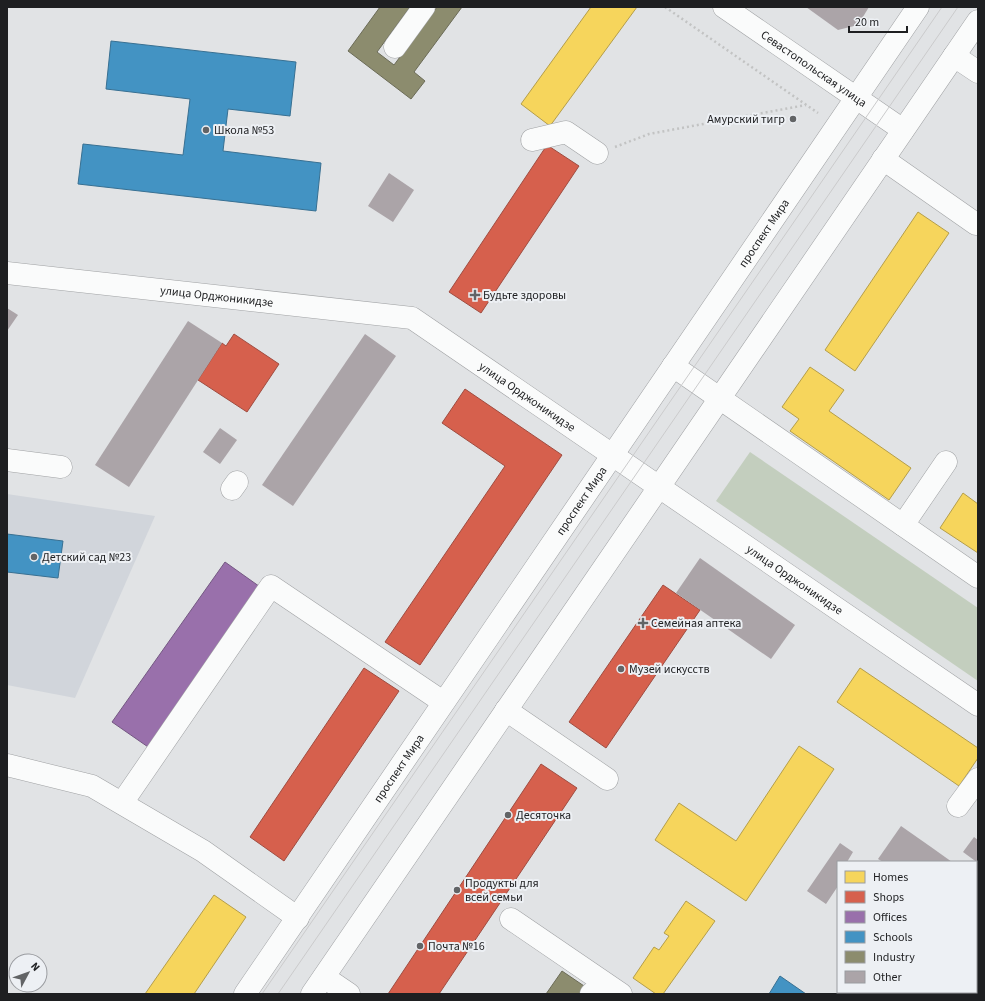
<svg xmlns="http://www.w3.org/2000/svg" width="985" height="1001" font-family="'Source Sans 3',sans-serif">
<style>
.built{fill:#d1d5db}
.green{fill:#c3cebe}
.homes{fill:#f6d55c;stroke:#b59e4a}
.shops{fill:#d6604d;stroke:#9f4c40}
.offices{fill:#9970ab;stroke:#745882}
.schools{fill:#4393c3;stroke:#387092}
.industry{fill:#8c8c6e;stroke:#6b6b57}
.building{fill:#aba4a8}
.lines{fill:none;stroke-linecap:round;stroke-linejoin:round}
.minor-casing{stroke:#a0a2a4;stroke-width:23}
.major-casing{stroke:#a0a2a4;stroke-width:23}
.path{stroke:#c2c3c3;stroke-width:2.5;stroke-dasharray:2 3;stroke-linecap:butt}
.minor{stroke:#fafbfb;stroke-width:22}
.major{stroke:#fafbfb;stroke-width:22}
.tram{stroke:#cbcbcc;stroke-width:1}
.poi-dot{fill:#626466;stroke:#edf0f4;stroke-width:1.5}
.labels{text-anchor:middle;stroke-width:4;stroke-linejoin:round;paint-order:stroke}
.street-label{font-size:12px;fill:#1e1f21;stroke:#edf0f4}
.poi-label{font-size:12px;fill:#1e1f21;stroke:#edf0f4;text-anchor:start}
</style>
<rect width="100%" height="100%" fill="#e1e3e5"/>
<polygon class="built" points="7,494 155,516 75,698 7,685"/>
<polygon class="green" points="750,452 978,608 978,681 716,501"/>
<g class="homes">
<polygon points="591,7 637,7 550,126 521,104"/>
<polygon points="918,212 949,233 855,371 825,350"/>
<polygon points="810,367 844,390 829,411 911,468 889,500 790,431 799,419 782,407"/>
<polygon points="963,493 978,504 978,553 940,528"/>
<polygon points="860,668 978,748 978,758 959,786 837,702"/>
<polygon points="799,746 834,769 746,901 655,840 679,803 736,841"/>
<polygon points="214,895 246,917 194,994 145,994"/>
<polygon points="686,901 715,921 663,994 656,994 633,978 654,947 659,950 669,936 664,933"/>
</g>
<g class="shops">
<polygon points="547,145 579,166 481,313 449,292"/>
<polygon points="234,334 279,364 247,412 198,380 222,343 226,346"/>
<polygon points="465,389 562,455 420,665 385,642 505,466 442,423"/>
<polygon points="663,585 700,610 606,748 569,722"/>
<polygon points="364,668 399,691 284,861 250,837"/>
<polygon points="541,764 577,788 439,994 388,994"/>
</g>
<polygon class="offices" points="225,562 263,589 151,749 112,722"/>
<g class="schools">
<polygon points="111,41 296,62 290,116 228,109 223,151 321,163 316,211 78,184 83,144 183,155 190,99 106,89"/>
<polygon points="7,534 63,541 58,578 7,572"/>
<polygon points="780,976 806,994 769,994"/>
</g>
<g class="industry">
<polygon points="380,7 410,7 377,52 394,65 437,7 462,7 414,72 425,81 411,99 348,51"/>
<polygon points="562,971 587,988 582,994 546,994"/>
</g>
<g class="building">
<polygon points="806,7 869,7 858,25 838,30"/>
<polygon points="389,173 414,190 393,222 368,206"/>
<polygon points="7,308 18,315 7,331"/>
<polygon points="188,321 222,343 129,487 95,465"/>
<polygon points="365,334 396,356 293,506 262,485"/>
<polygon points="220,428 237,440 220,464 203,452"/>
<polygon points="700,558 795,625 771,659 676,593"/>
<polygon points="901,826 931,847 952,862 883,862 878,859"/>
<polygon points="974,837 978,840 978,863 963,852"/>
<polygon points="840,843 853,852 847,862 838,862 838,886 826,904 807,891"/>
</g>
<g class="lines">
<defs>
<g id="minor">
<path id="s1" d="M724,7L903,130"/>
<polyline points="395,47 424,7"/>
<polyline points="954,56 978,72"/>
<polyline points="532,140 566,132 597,153"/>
<polyline points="883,159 976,224"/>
<path id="s2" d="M7,273L412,318L978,705"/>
<polyline points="673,366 978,577"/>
<polyline points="7,460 61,467"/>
<polyline points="232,489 237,482"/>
<polyline points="903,525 946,462"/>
<polyline points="506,710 607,779"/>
<polyline points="7,765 92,786 203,851 298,918"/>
<polyline points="122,803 271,586 443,702"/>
<polyline points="958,806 978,779"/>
<polyline points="511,919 621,994"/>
<polyline points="324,977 349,994"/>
<polyline points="591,994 592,993"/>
</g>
<g id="major">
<path id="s3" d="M245,994L918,7"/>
<polyline points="312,994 978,21"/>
</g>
</defs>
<use href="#minor" class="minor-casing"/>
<use href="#major" class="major-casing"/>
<g class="path">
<polyline points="665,7 818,113"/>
<polyline points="615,147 649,134 806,105"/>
</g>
<use href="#minor" class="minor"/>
<use href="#major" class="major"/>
<g class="tram">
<polyline points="262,994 942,7"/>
<polyline points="278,994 958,7"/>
</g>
</g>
<g class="poi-dot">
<circle cx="793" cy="119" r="4"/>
<circle cx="206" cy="130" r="4"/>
<path d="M473 289h4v4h4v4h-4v4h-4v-4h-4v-4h4z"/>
<circle cx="34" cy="557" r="4"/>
<path d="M641 617h4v4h4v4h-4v4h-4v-4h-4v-4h4z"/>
<circle cx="621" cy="669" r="4"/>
<circle cx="508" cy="815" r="4"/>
<circle cx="457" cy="890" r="4"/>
<circle cx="420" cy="946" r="4"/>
</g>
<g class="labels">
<g class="street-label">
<text dy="4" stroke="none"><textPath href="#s1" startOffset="109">Севастопольская улица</textPath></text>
<text dy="4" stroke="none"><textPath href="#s3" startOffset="921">проспект Мира</textPath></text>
<text dy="4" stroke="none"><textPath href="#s2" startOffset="211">улица Орджоникидзе</textPath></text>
<text dy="4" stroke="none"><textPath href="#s2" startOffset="547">улица Орджоникидзе</textPath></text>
<text dy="4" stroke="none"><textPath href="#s3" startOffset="597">проспект Мира</textPath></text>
<text dy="4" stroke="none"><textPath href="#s2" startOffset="871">улица Орджоникидзе</textPath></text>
<text dy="4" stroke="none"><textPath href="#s3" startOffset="273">проспект Мира</textPath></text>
</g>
<g class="poi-label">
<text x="785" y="123" text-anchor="end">Амурский тигр</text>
<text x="214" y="134">Школа №53</text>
<text x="483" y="299">Будьте здоровы</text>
<text x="42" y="561">Детский сад №23</text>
<text x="651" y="627">Семейная аптека</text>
<text x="629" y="673">Музей искусств</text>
<text x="516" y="819">Десяточка</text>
<text x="465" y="887">Продукты для<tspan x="465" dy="14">всей семьи</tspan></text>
<text x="428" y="950">Почта №16</text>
</g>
</g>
<rect width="985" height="1001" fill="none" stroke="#1e1f21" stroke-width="16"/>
<rect x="837" y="861" width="140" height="132" fill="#edf0f4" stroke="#9a9ca0"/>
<rect x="845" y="871" width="20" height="12" fill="#f6d55c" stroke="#9a9ca0"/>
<text x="873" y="881" font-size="12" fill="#1e1f21">Homes</text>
<rect x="845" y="891" width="20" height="12" fill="#d6604d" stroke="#9a9ca0"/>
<text x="873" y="901" font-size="12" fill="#1e1f21">Shops</text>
<rect x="845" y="911" width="20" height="12" fill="#9970ab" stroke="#9a9ca0"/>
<text x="873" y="921" font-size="12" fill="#1e1f21">Offices</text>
<rect x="845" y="931" width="20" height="12" fill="#4393c3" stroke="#9a9ca0"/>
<text x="873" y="941" font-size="12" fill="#1e1f21">Schools</text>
<rect x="845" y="951" width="20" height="12" fill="#8c8c6e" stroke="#9a9ca0"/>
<text x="873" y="961" font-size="12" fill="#1e1f21">Industry</text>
<rect x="845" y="971" width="20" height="12" fill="#aba4a8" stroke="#9a9ca0"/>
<text x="873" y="981" font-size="12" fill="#1e1f21">Other</text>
<g transform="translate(28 973) rotate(49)"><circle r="19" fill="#edf0f4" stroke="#9a9ca0"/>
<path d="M0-3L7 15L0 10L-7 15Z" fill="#626466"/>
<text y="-6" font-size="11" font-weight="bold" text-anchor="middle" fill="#1e1f21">N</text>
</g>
<path d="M849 26v6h58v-6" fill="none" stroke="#1e1f21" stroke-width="2"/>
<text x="855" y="26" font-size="12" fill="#1e1f21" stroke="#edf0f4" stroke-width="3" paint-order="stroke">20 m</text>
</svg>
